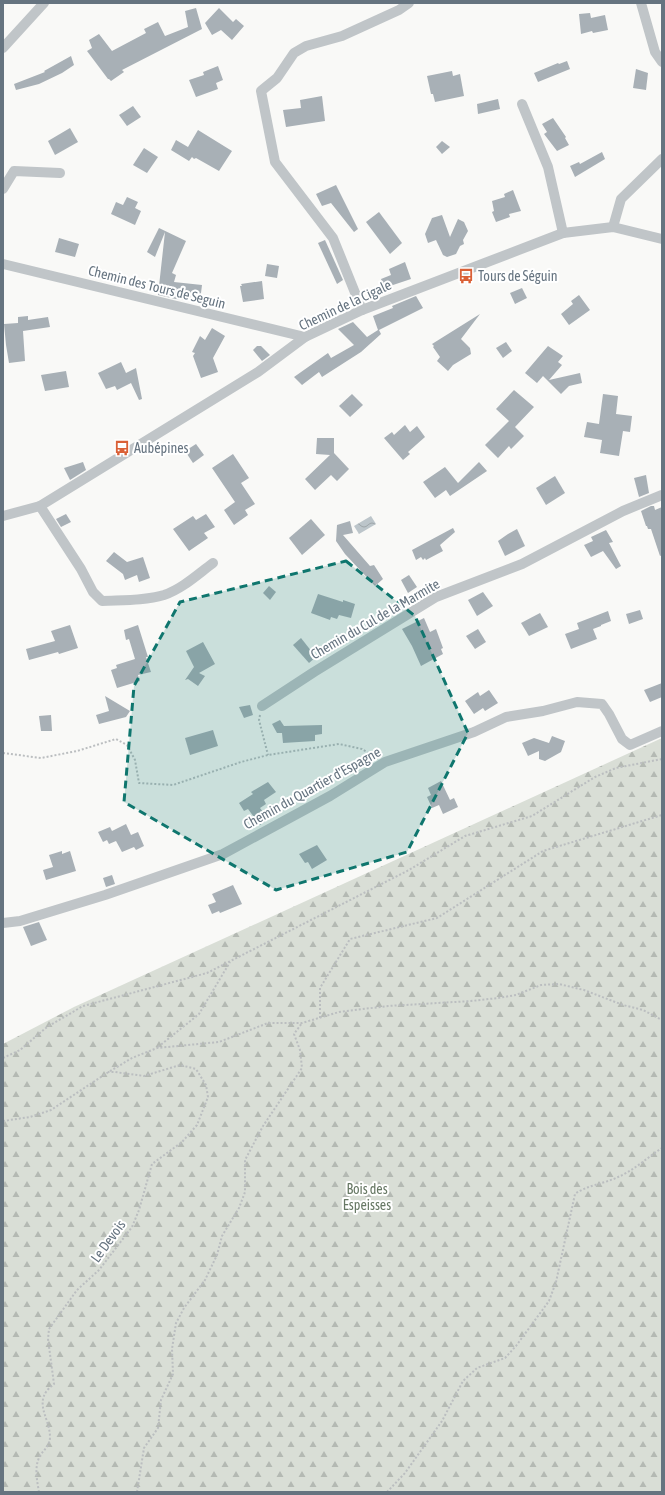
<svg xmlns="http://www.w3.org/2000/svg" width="665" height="1495" font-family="'Asap Condensed',sans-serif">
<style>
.forest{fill:url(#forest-firs)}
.water{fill:url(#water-waves)}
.building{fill:#a8b0b6}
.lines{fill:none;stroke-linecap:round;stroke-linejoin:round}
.path{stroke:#bbbec0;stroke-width:2;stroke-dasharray:2 2;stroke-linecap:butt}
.minor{stroke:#c0c5c8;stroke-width:10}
.marked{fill:#0f766e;fill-opacity:0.2;stroke:#0f766e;stroke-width:3;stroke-dasharray:8 5;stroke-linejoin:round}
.labels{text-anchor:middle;stroke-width:4;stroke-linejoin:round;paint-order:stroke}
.poi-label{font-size:14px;fill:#667480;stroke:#fff;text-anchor:start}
.street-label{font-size:14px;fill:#667480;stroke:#fff}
.park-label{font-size:14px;fill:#677864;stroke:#fff}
</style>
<defs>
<pattern id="forest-firs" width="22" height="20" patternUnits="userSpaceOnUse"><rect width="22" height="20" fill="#d9ded6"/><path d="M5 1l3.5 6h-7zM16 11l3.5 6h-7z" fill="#b4b9b3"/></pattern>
<pattern id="water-waves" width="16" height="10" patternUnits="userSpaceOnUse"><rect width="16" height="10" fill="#bcc5ca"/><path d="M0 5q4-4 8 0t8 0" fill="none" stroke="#9da5a9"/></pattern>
</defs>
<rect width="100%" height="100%" fill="#f9f9f7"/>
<polygon class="forest" points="662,738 662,1492 3,1492 3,1044 74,1007"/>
<polygon class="water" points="371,516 376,524 359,534 354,526"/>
<g class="building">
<polygon points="196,8 202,29 122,70 124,72 111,81 109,79 108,79 87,51 92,48 89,40 99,34 112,51 146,33 144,29 158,22 165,36 188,27 185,11"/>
<polygon points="219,8 233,22 236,19 244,26 232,40 221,30 212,35 205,23"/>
<polygon points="590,13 591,18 605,15 608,30 593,33 592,31 581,34 579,14"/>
<polygon points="71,56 74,65 62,73 39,84 16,90 14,84 45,72 44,71"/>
<polygon points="567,61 570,69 538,82 534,73 558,63 559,64"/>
<polygon points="218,66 223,80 216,83 218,89 196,97 189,80 204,75 203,72"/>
<polygon points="636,69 648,73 646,90 633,88"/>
<polygon points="452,71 453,76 460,74 464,96 435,102 433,94 431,94 427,76"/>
<polygon points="322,96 325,121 286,127 283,110 301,108 300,100"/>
<polygon points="498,99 500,109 478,114 477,104"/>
<polygon points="133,106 141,117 127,126 119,115"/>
<polygon points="553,118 566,137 565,138 569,145 557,151 544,134 547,132 542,124"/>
<polygon points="70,128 78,142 55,155 48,141"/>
<polygon points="198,130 232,151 219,171 196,158 194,159 192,157 189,161 171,150 176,140 188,147"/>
<polygon points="442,141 450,147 442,154 436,147"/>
<polygon points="144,148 158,157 147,173 133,165"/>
<polygon points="602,152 605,159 575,177 570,166 579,162 580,164"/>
<polygon points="336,185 358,229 354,232 331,203 322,206 316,194"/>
<polygon points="513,190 521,211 509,214 510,217 496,222 492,212 494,211 492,201 505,197 504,194"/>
<polygon points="127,197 138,202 135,208 141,211 135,225 111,214 116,202 123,205"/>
<polygon points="379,212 402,243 390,254 366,222"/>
<polygon points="442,215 450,237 458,219 464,222 468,231 463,240 464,244 460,246 456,254 447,257 443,255 436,240 428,243 425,234 432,218"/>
<polygon points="159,228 186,241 172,273 176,275 174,282 202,285 200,301 176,299 158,295 165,232 155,257 147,252"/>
<polygon points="59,238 79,244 75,257 55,252"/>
<polygon points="325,240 343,280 337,284 318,243"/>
<polygon points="405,262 411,279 384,288 381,279 391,275 389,269"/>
<polygon points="267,264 279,266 277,278 265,276"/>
<polygon points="262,281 264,299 243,302 240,286 242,286 241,284"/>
<polygon points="522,288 527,298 515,304 510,293"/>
<polygon points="579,295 590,310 569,325 561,314 573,304 571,301"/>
<polygon points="416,296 423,308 379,330 381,334 361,352 322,377 319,372 302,385 294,377 328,353 331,358 354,345 338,329 353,322 367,337 378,330 373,316 393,308 392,306"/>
<polygon points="480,314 461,339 470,348 471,354 453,365 448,371 437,361 440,357 433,347 434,346 432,344"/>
<polygon points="28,316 28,320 48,317 50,327 23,331 25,361 9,363 6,345 4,324 18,323 18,317"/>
<polygon points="212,328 225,336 213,358 218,372 201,378 193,356 195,353 192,352 200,336 205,340"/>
<polygon points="506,342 512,351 503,358 496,348"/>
<polygon points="257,346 261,346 270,355 262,361 253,350"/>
<polygon points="548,346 563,356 558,362 562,365 549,380 580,373 582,383 569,386 561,394 543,376 537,383 525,373"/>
<polygon points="121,362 126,373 136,368 142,399 139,400 131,383 117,390 115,386 106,389 98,373"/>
<polygon points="66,371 69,387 45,391 41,375"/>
<polygon points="514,390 534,407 515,427 524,436 511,449 509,446 498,458 485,445 509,421 496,409"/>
<polygon points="352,394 363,405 350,417 339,406"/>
<polygon points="603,394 618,396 616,414 632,416 630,432 623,431 619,456 600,453 602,440 584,437 587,422 599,424"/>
<polygon points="405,425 410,432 417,426 425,437 408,452 410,454 403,460 384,438 392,432 394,435"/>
<polygon points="317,438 334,438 334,453 349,469 337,481 331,475 315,490 305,479 330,455 316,454"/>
<polygon points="196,444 204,455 193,463 185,451"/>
<polygon points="233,454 249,478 241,483 255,504 245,510 248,515 234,525 224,510 235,502 212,468"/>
<polygon points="83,462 86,470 70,480 64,468"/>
<polygon points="479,462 487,471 450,496 446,490 435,498 423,482 445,467 458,483"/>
<polygon points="646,475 649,493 639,497 634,478"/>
<polygon points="555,476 565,493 546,505 536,488"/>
<polygon points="651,506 654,506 655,510 662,507 662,555 660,556 651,529 648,529 647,526 646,526 641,511"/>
<polygon points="66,514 71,522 61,527 56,519"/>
<polygon points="206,514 215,527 204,533 208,538 189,551 173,529 193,516 196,520"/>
<polygon points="311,519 325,535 302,555 289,538"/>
<polygon points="350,521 353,533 343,535 370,566 374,565 383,579 375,586 345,554 336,541 337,525"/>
<polygon points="453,528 455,532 440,545 443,551 426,560 425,558 423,560 421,557 416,560 412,550"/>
<polygon points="517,529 525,546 505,556 498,541 508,534"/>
<polygon points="606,530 613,542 609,543 621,566 616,569 603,551 591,557 584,545 593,541 591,537"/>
<polygon points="114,552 127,562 143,557 150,578 139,582 137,575 125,580 123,574 106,561"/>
<polygon points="409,575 417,587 408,593 401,580"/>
<polygon points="269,586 276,592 270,600 263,593"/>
<polygon points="483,592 493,606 477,616 468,600"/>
<polygon points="318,594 343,602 343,600 355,604 351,618 339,615 337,619 331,617 330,620 311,613"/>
<polygon points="640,610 643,619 629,624 626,614"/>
<polygon points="608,611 611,621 601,625 601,626 593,629 597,639 571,649 565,634 579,629 577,623"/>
<polygon points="540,613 548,627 529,636 521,623"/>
<polygon points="424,618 430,632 436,629 443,648 441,649 443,654 421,666 412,646 402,629"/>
<polygon points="70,625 78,648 59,654 58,652 29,660 26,649 55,641 51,631"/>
<polygon points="138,625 148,657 146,657 151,672 138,675 140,681 117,688 111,670 117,668 116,665 135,659 129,639 126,640 124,630"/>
<polygon points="478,629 486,642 475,649 466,636"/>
<polygon points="301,638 316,657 309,663 293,645"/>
<polygon points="203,642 215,664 199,673 205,676 198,686 188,679 185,680 194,667 186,651"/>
<polygon points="662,683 662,697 650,702 644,690"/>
<polygon points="489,690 498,703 485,711 483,708 474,714 465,701 478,692 480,696"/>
<polygon points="105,696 130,711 126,717 99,724 96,715 109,711"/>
<polygon points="250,705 253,715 244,718 239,707"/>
<polygon points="51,715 52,731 41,731 39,716"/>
<polygon points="280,720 284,726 322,725 322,734 315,735 315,741 283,743 282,733 277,733 272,724"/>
<polygon points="213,730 218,746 190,755 185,738"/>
<polygon points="552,736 565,741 561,752 545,761 539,759 539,751 528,756 522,743 534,738 549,743"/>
<polygon points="441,781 450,800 454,798 458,807 443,814 439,805 432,808 427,797 431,795 428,788"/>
<polygon points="268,782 276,792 264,800 266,804 260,808 268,819 260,825 248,809 244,811 239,803 253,794 251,792"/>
<polygon points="126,824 131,835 138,832 144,846 136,850 134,847 122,852 116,841 109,844 107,840 103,842 98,832 110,827 112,831"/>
<polygon points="317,845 327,860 312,869 308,862 305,863 299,854"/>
<polygon points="62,851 62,854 70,851 76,871 46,880 43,870 53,867 49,855"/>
<polygon points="112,875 115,884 106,887 103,878"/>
<polygon points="233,885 242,904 220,913 219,911 212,914 208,905 216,902 212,894"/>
<polygon points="39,922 47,940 31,946 23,927"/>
</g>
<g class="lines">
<g class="path">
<polyline points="260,715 259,720 268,755"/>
<polyline points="3,753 41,758 77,751 116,739 127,745 135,760 139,783 173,785 241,762 268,755 339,744 362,749 373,756"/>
<polyline points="320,1018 320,988 350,939 437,918 543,851 662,815"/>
<polyline points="158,1047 199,1014 230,962"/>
<polyline points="3,1058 20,1050 47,1027 83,1006 207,973 409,870 465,836 532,816 595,777 616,768 662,759"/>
<polyline points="3,1121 30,1117 51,1110 107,1073 132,1058 157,1048 219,1042 268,1023 302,1023 339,1012 388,1006 471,1001 498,998 516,995 541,985 559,984 584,990 623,1005 643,1010 662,1020"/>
<path d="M39,1492C37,1481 34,1466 40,1456C44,1449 50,1446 50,1437C50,1417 31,1401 54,1384L48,1339L49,1329L77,1290L99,1270L132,1227L139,1210L152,1164L182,1142L197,1125L208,1097L206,1085L196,1069L180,1065L144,1076L115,1072H108"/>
<polyline points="137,1492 144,1448 158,1428 161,1400 173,1374 172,1349 176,1323 184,1308 205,1280 217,1255 222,1236 239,1208 245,1192 245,1160 263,1126 302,1068 300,1050 294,1034 302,1023"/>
<path d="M387,1492L405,1473L442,1421L463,1381L477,1368L505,1358L516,1346L549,1301L556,1282L575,1194C587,1185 604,1184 618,1177C633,1171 648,1157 662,1148"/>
</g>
<g class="minor">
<polyline points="641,3 655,52 662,62"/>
<polyline points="3,48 44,3"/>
<polyline points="522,104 548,167 563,233"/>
<polyline points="3,189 14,171 60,173"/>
<polyline points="613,227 621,199 662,159"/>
<polyline points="3,264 305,337"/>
<polyline points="362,310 333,238 275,162 261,91 277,78 294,53 306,46 342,36 399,10 409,3"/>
<path d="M40,506L81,569L93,592L102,601C122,600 144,601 164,595C182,589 198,574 213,563"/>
<polyline points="3,516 40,506 258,372 305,337 362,310 563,233 613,227 662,239"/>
<polyline points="262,706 314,672 436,597 522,564 623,511 662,495"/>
<polyline points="3,923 20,921 105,895 223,854 330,796 385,762 474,732 506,717 543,711 577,702 602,704 609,714 622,739 630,745 662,731"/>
</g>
</g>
<path class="marked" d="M346,561L415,616L468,733L407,852L276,890L124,802L134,686L180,602Z"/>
<defs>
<symbol id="bus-bare" viewBox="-9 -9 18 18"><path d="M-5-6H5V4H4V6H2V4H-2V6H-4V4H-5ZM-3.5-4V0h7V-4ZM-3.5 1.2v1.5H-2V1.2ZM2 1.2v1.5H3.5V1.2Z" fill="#da6036" stroke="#fff" stroke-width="2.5" paint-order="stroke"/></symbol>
</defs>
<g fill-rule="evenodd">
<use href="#bus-bare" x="455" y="265" width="22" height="22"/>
<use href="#bus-bare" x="111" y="437" width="22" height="22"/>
</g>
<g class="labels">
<g class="poi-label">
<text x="478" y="281">Tours de Séguin</text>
<text x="134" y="453">Aubépines</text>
</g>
<g class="street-label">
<text transform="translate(157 287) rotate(14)" y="5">Chemin des Tours de Seguin</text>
<text transform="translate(345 305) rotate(-25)" y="5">Chemin de la Cigale</text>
<text transform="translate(375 619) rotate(-30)" y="5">Chemin du Cul de la Marmite</text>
<text transform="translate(312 788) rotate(-29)" y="5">Chemin du Quartier d'Espagne</text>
<text transform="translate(108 1241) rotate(-54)" y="5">Le Devois</text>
</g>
<g class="park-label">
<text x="367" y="1194">Bois des<tspan x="367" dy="16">Espeisses</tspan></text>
</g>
</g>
<rect width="665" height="1495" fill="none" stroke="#667480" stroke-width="8"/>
</svg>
